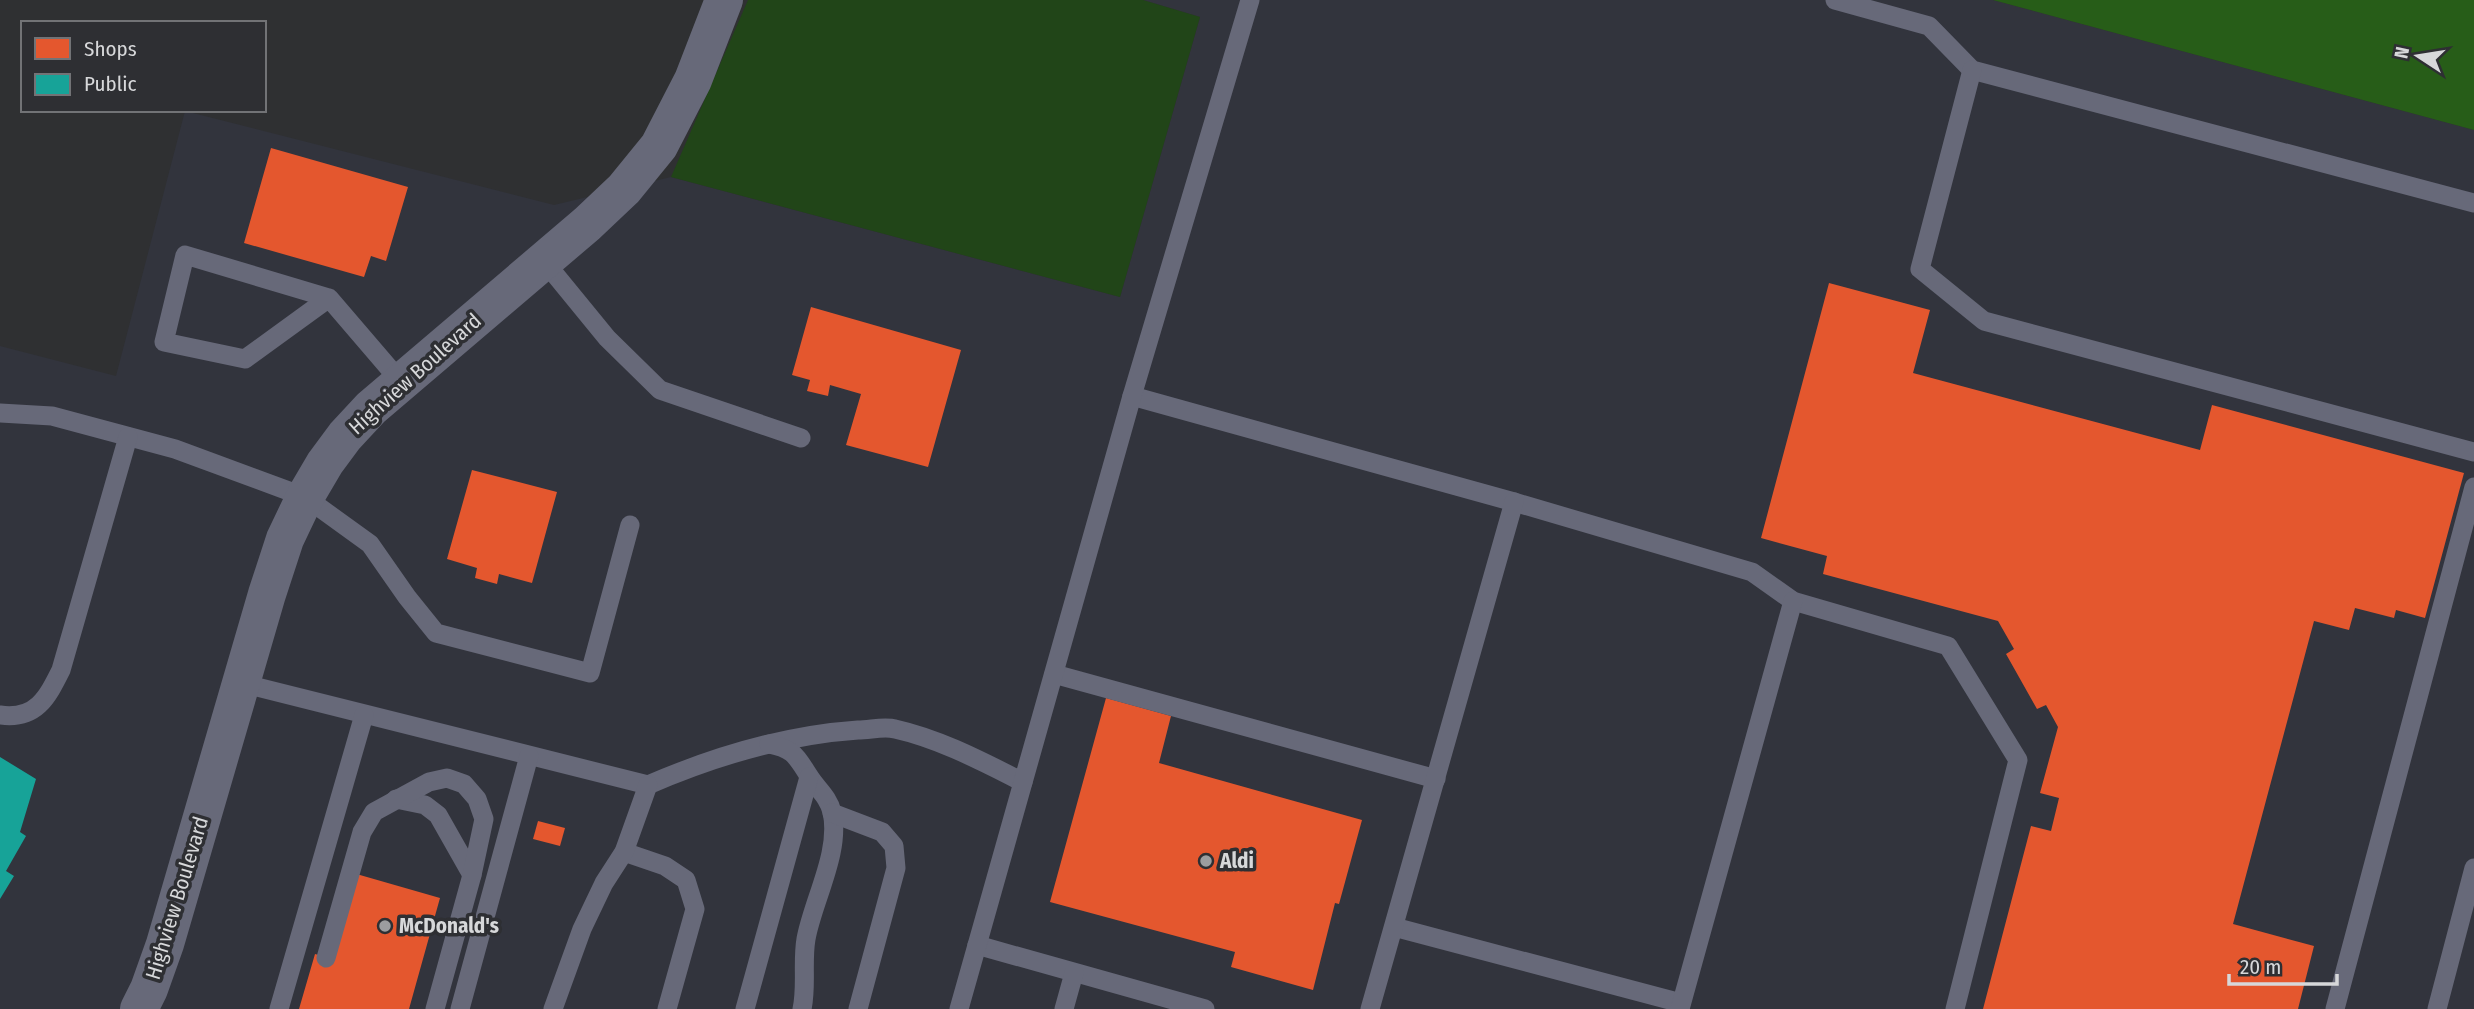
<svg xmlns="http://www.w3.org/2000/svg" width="2474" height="1009" font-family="'Fira Sans Condensed',sans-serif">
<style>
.built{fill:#32343d}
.green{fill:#214518}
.forest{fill:#275d18}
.shops{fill:#e4572e}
.public{fill:#17a398}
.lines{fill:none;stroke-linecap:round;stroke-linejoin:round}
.lane{stroke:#676979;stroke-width:19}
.street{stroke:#676979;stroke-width:38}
.poi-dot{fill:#9c9d9f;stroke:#2e2f33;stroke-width:2.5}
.labels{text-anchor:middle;stroke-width:7;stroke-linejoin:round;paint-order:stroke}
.street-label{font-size:21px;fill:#d7d8da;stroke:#2e2f33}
.poi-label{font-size:21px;font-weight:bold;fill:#d7d8da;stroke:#2e2f33;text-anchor:start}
</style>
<rect width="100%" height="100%" fill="#2f3032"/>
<polygon class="built" points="1143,0 1993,0 2474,130 2474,1009 0,1009 0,346 116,376 185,111 554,205 671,177 1120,297 1200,17"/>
<polygon class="green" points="748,0 1143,0 1200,17 1120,297 671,177"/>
<polygon class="forest" points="1993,0 2474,0 2474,130"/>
<g class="shops">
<polygon points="271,148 408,187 386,261 371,256 364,277 244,243"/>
<polygon points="1829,283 1930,310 1913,373 2200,450 2212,405 2464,473 2425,618 2396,610 2394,618 2355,608 2349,630 2314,621 2233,924 2314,946 2298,1009 1983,1009 2031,826 2051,831 2059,798 2040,793 2058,727 2046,705 2037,709 2006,654 2014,649 1998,621 1823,574 1827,556 1761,538"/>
<polygon points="811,307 961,350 928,467 846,445 861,394 830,385 828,396 807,391 810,380 792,375"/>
<polygon points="472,470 557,492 532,583 499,574 497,584 475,578 477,568 447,559"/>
<polygon points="1106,698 1171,716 1159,763 1362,820 1339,904 1335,903 1313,990 1231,967 1235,952 1050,902"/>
<polygon points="538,821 565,828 560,846 533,839"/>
<polygon points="353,873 440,898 409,1009 299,1009 315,954 329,958"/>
</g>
<polygon class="public" points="0,757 36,779 20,832 26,836 6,871 14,876 0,899"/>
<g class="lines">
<g class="lane">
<polyline points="1835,0 1929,26 1972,70 2474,203"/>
<polyline points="1972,70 1920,269 1984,321 2474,452"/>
<polyline points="544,261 607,338 660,390 801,438"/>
<polyline points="329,298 245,359 164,342 185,255 329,298 401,382"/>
<polyline points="1132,396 1514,502 1752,572 1793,601 1948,646 2018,760 1955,1009"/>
<polyline points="0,413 52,416 175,449 305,497 370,544 407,597 436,633 590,673 630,525"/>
<polyline points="1054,674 1436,779"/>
<path d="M241,683L648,785C715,756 785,735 858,730C870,730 884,726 895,729C940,739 983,762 1023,782"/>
<path d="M0,715C36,720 47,698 61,670L128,437"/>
<path d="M769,744C794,749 796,756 809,776C817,789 828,796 832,812C841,852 813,900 806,939C802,962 807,987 802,1009"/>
<polyline points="396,799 425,805 438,815 472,875"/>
<polyline points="832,813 882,832 894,846 896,868 858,1009"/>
<polyline points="624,852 665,866 686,880 695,909 667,1009"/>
<polyline points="1394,927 1681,1003"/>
<polyline points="977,945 1205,1009"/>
<polyline points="326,958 362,832 374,812 429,782 447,778 464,784 477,799 484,819 472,875 435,1009"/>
<polyline points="279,1009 364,715"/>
<polyline points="460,1009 529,756"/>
<polyline points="553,1009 582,929 604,883 624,852 648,785"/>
<polyline points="745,1009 809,777"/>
<polyline points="959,1009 1132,396 1250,0"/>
<polyline points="1064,1009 1074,973"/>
<polyline points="1370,1009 1514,502"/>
<polyline points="1680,1009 1793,601"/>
<polyline points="2335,1009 2474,487"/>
<polyline points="2437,1009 2474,868"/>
</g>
<polyline class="street" points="139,1009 149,989 165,944 267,594 285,539 305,497 325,463 345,436 371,408 587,224 624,189 659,146 693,80 724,0"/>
</g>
<g class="poi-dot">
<circle cx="1206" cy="861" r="7"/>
<circle cx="385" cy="926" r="7"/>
</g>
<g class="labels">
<g class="street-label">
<text transform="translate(415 374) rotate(-42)" y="7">Highview Boulevard</text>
<text transform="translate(177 898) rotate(-73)" y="7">Highview Boulevard</text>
</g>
<g class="poi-label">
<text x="1220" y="868">Aldi</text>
<text x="399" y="933">McDonald's</text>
</g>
</g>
<rect x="21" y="21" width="245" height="91" fill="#2e2f33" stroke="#727376" stroke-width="2"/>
<rect x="35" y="38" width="35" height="21" fill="#e4572e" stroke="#727376" stroke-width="2"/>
<text x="84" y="56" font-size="21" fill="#d7d8da">Shops</text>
<rect x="35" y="74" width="35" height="21" fill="#17a398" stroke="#727376" stroke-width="2"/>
<text x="84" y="91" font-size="21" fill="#d7d8da">Public</text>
<g transform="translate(2418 56) rotate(282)" stroke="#2e2f33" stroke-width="5" paint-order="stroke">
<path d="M0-5L12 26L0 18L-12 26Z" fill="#d7d8da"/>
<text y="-10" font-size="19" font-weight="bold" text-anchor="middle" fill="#d7d8da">N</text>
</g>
<path d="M2229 974v10h108v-10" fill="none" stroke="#d7d8da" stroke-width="3.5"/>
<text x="2240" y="974" font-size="21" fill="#d7d8da" stroke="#2e2f33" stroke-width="5" paint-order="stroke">20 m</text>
</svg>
